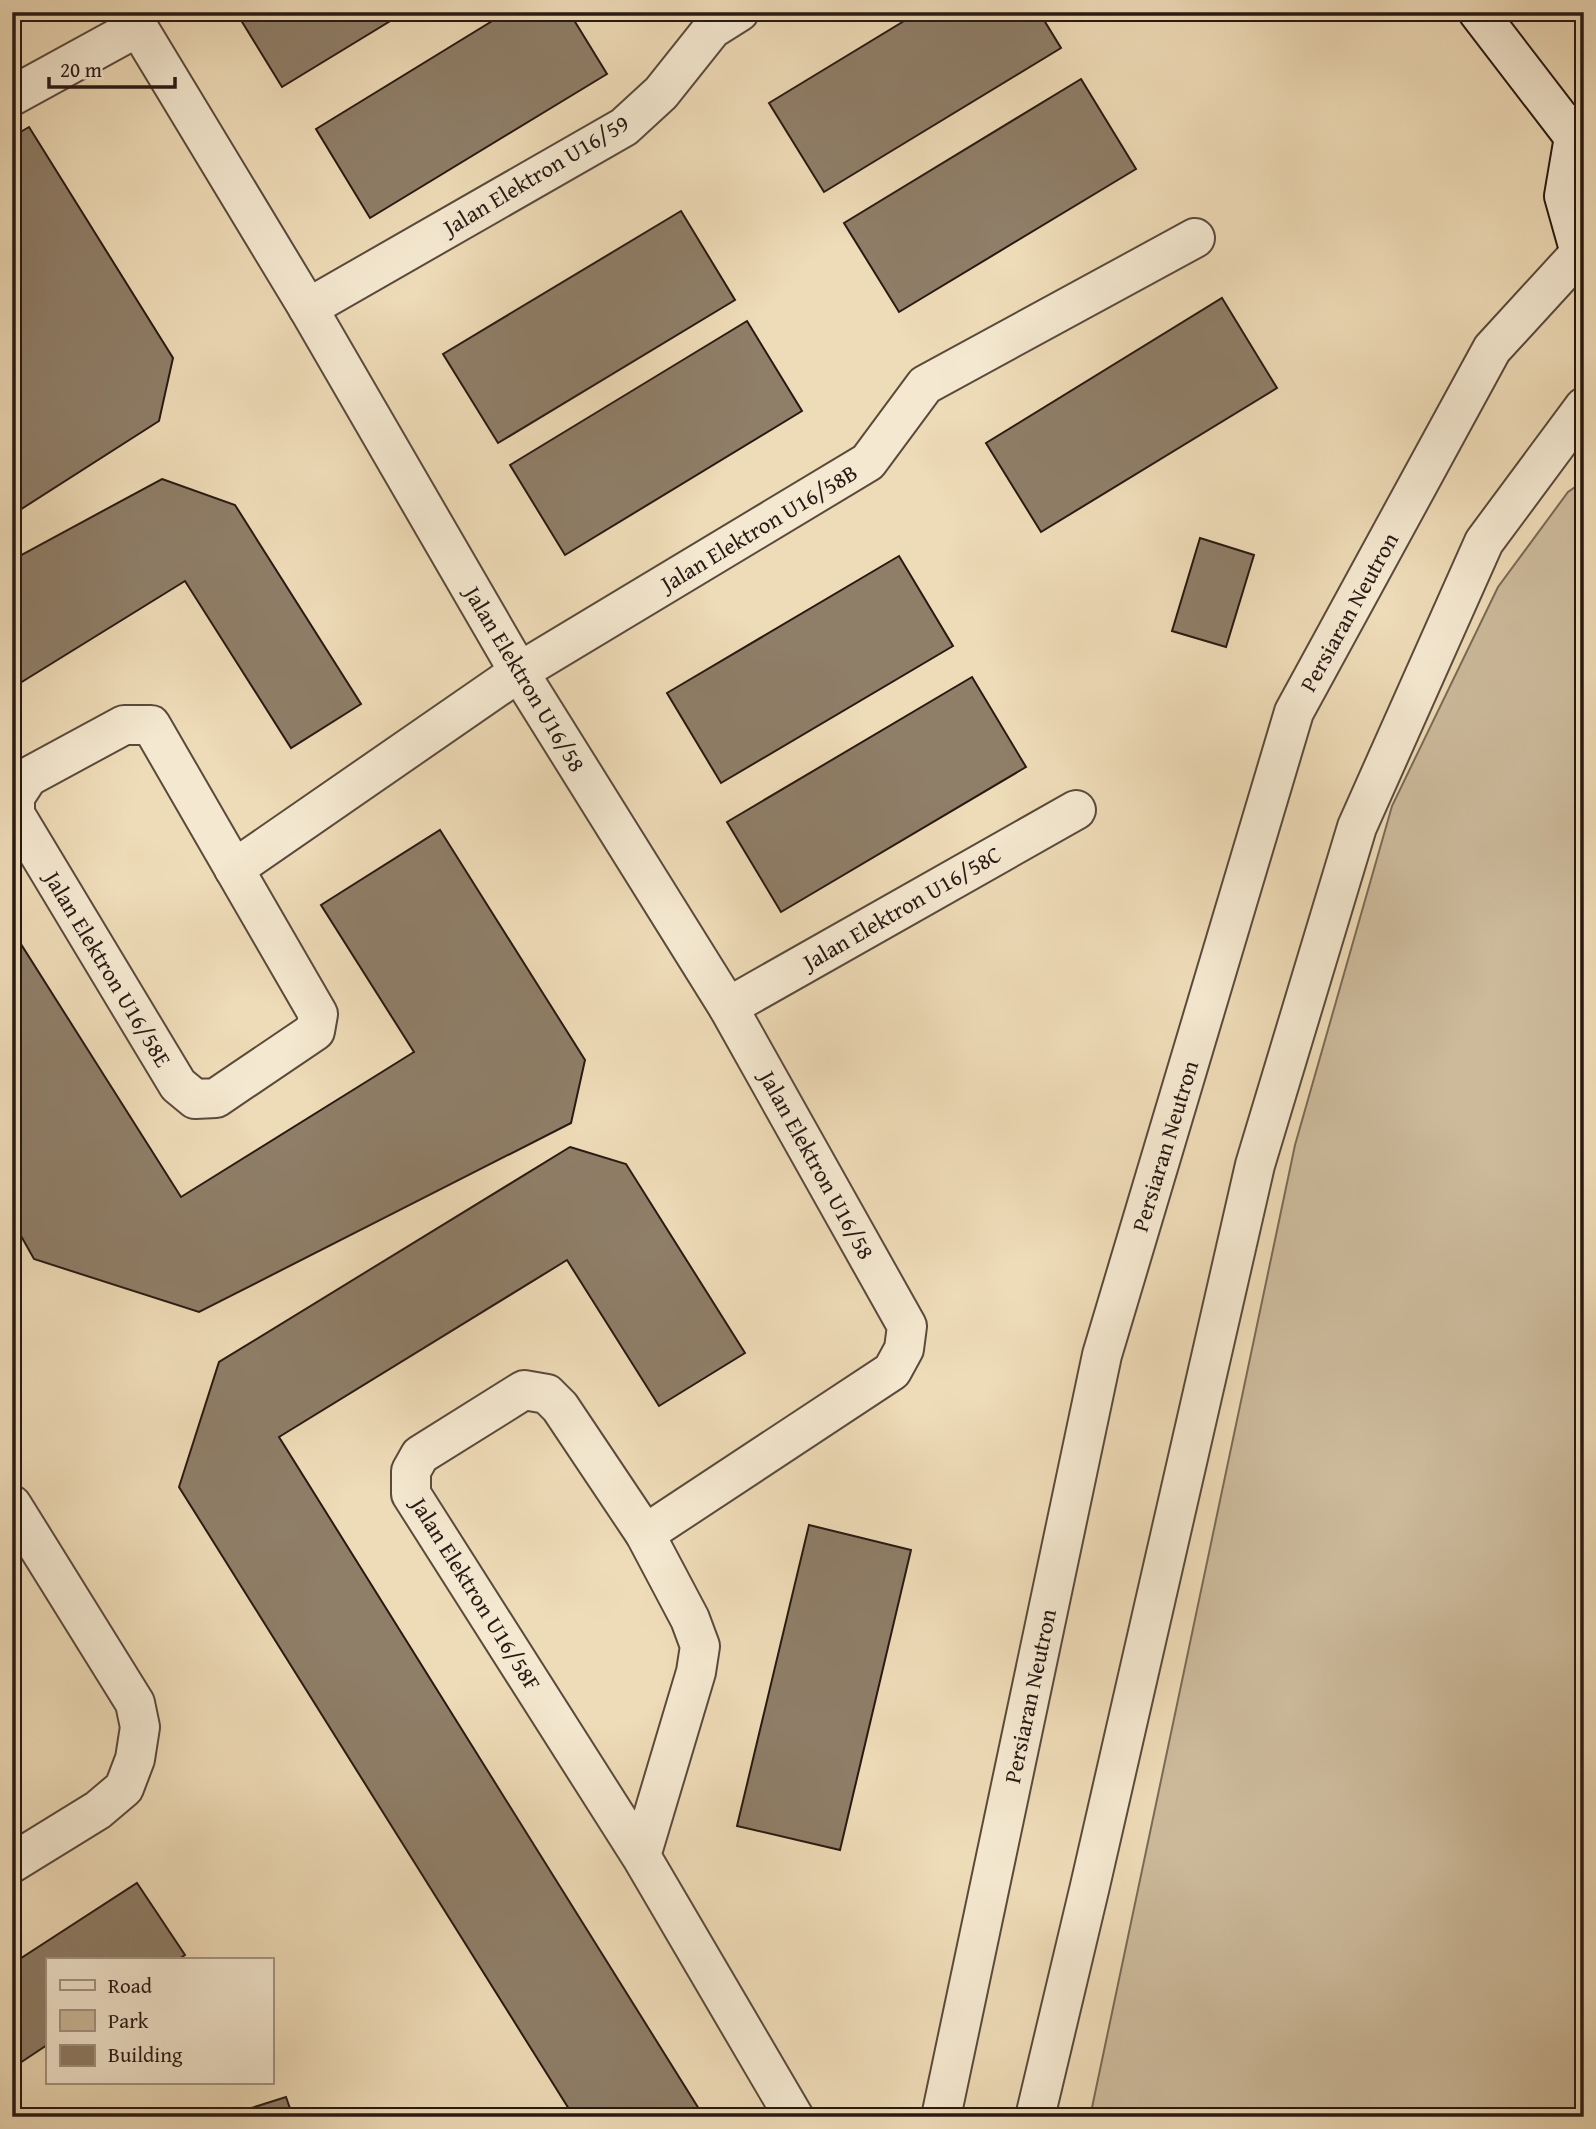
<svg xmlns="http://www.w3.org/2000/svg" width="1596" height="2129" font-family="'Gentium Book Plus',serif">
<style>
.green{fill:#ccba9b;stroke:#7a6a57;stroke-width:2}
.building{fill:#8f7e68;stroke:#281913;stroke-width:2}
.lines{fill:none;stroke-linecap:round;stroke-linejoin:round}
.minor-casing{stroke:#5a4a3c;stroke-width:42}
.tertiary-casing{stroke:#5a4a3c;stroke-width:42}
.secondary-casing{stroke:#281913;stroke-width:42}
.minor{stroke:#f4e8d0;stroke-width:38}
.tertiary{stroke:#f4e8d0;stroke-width:38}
.secondary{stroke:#f4e8d0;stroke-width:38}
.labels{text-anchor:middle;stroke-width:6;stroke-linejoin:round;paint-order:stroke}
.street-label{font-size:23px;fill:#281913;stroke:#f4e8d0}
</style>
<rect width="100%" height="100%" fill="#eedbb7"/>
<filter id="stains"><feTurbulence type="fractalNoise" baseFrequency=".00286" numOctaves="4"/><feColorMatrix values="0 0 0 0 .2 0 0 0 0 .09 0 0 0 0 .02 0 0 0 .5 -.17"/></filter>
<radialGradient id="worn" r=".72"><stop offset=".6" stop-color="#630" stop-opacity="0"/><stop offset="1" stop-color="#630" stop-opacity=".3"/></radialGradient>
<polygon class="green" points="1584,481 1584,2117 1090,2117 1295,1145 1392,806 1498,587 1568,492"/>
<g class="building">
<polygon points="236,12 405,12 282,87"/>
<polygon points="507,12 569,12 607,74 370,218 316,129"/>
<polygon points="919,12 1039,12 1061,48 824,192 769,103"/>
<polygon points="1081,79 1136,169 899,312 844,223"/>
<polygon points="29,127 173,358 159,421 12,515 12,137"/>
<polygon points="681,211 735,300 498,443 443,354"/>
<polygon points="1222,298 1277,388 1041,532 986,443"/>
<polygon points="747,321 802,411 565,555 510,465"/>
<polygon points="162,479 235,505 361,704 291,748 185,581 12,688 12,560"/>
<polygon points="1200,538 1254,555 1226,647 1172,631"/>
<polygon points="899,556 953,646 721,783 667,693"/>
<polygon points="972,677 1026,767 781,912 727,822"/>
<polygon points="440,830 585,1060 571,1123 199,1312 34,1259 12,1220 12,930 181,1197 414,1052 321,905"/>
<polygon points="570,1147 626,1164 745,1353 659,1406 567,1260 279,1437 704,2117 574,2117 179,1487 219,1362"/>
<polygon points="809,1525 911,1550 840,1850 737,1826"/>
<polygon points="137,1883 185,1955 179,1959 47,1959 47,2045 17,2065 12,2058 12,1964"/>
<polygon points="286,2097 293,2117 223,2117"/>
</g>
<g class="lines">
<defs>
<g id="minor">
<polyline points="129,12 308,308 519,672 728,1007 907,1326 904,1349 892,1371 645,1534"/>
<polyline points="12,96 138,27"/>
<polyline points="308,308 624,127 661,93 712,29 739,12"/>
<polygon points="124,725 151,725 318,1014 315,1031 216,1098 195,1099 178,1085 15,814 15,797 28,777"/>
<polyline points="234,869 519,672 868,462 925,385 1195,238"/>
<polyline points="728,1007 1076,810"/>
<polyline points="12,1505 135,1703 140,1727 135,1759 124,1788 98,1810 12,1863"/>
<polyline points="641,1856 696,1672 700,1646 690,1619 645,1534 560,1407 547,1394 524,1390 420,1455 411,1471 411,1494 641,1856 794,2117"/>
</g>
<g id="tertiary">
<polyline points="941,2117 1102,1355 1294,712 1492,349 1580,253"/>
<polyline points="1035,2117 1090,1886 1255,1165 1357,827 1484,542 1584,407"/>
</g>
<g id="secondary">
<polyline points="1478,12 1574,137"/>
<polyline points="1584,121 1574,137 1564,196 1580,253 1584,258"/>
</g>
</defs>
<use href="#minor" class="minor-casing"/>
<use href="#tertiary" class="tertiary-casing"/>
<use href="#secondary" class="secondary-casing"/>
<use href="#minor" class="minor"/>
<use href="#tertiary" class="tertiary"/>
<use href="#secondary" class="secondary"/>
</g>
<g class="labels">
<g class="street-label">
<text transform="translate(536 175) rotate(-31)" y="8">Jalan Elektron U16/59</text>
<text transform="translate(759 528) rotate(-31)" y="8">Jalan Elektron U16/58B</text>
<text transform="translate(1349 612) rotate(-61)" y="8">Persiaran Neutron</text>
<text transform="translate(525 679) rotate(59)" y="8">Jalan Elektron U16/58</text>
<text transform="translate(902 908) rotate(-30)" y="8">Jalan Elektron U16/58C</text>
<text transform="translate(108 969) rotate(59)" y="8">Jalan Elektron U16/58E</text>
<text transform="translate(1165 1146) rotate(-73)" y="8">Persiaran Neutron</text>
<text transform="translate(817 1165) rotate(61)" y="8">Jalan Elektron U16/58</text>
<text transform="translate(476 1594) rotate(58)" y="8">Jalan Elektron U16/58F</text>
<text transform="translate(1030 1696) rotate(-78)" y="8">Persiaran Neutron</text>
</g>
</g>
<rect width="1596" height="2129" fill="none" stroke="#eedbb7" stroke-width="42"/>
<rect x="14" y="14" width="1568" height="2101" fill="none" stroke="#281913" stroke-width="3.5"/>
<rect x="21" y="21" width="1554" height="2087" fill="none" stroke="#281913" stroke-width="2"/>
<rect x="46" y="1958" width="228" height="126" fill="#f4e8d0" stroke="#a29584" stroke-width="2"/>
<rect x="60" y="1980" width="35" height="10" fill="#f4e8d0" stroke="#a29584" stroke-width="2"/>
<text x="108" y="1993" font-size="21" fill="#281913">Road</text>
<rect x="60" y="2010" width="35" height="21" fill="#ccba9b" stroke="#a29584" stroke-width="2"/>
<text x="108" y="2028" font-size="21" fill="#281913">Park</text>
<rect x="60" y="2045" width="35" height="21" fill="#8f7e68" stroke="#a29584" stroke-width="2"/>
<text x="108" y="2062" font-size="21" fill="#281913">Building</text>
<path d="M49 77v10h126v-10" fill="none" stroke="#281913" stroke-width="3.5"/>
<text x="60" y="77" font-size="21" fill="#281913" stroke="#f4e8d0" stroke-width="5" paint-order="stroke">20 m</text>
<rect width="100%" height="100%" filter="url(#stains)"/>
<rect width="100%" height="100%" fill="url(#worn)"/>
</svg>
